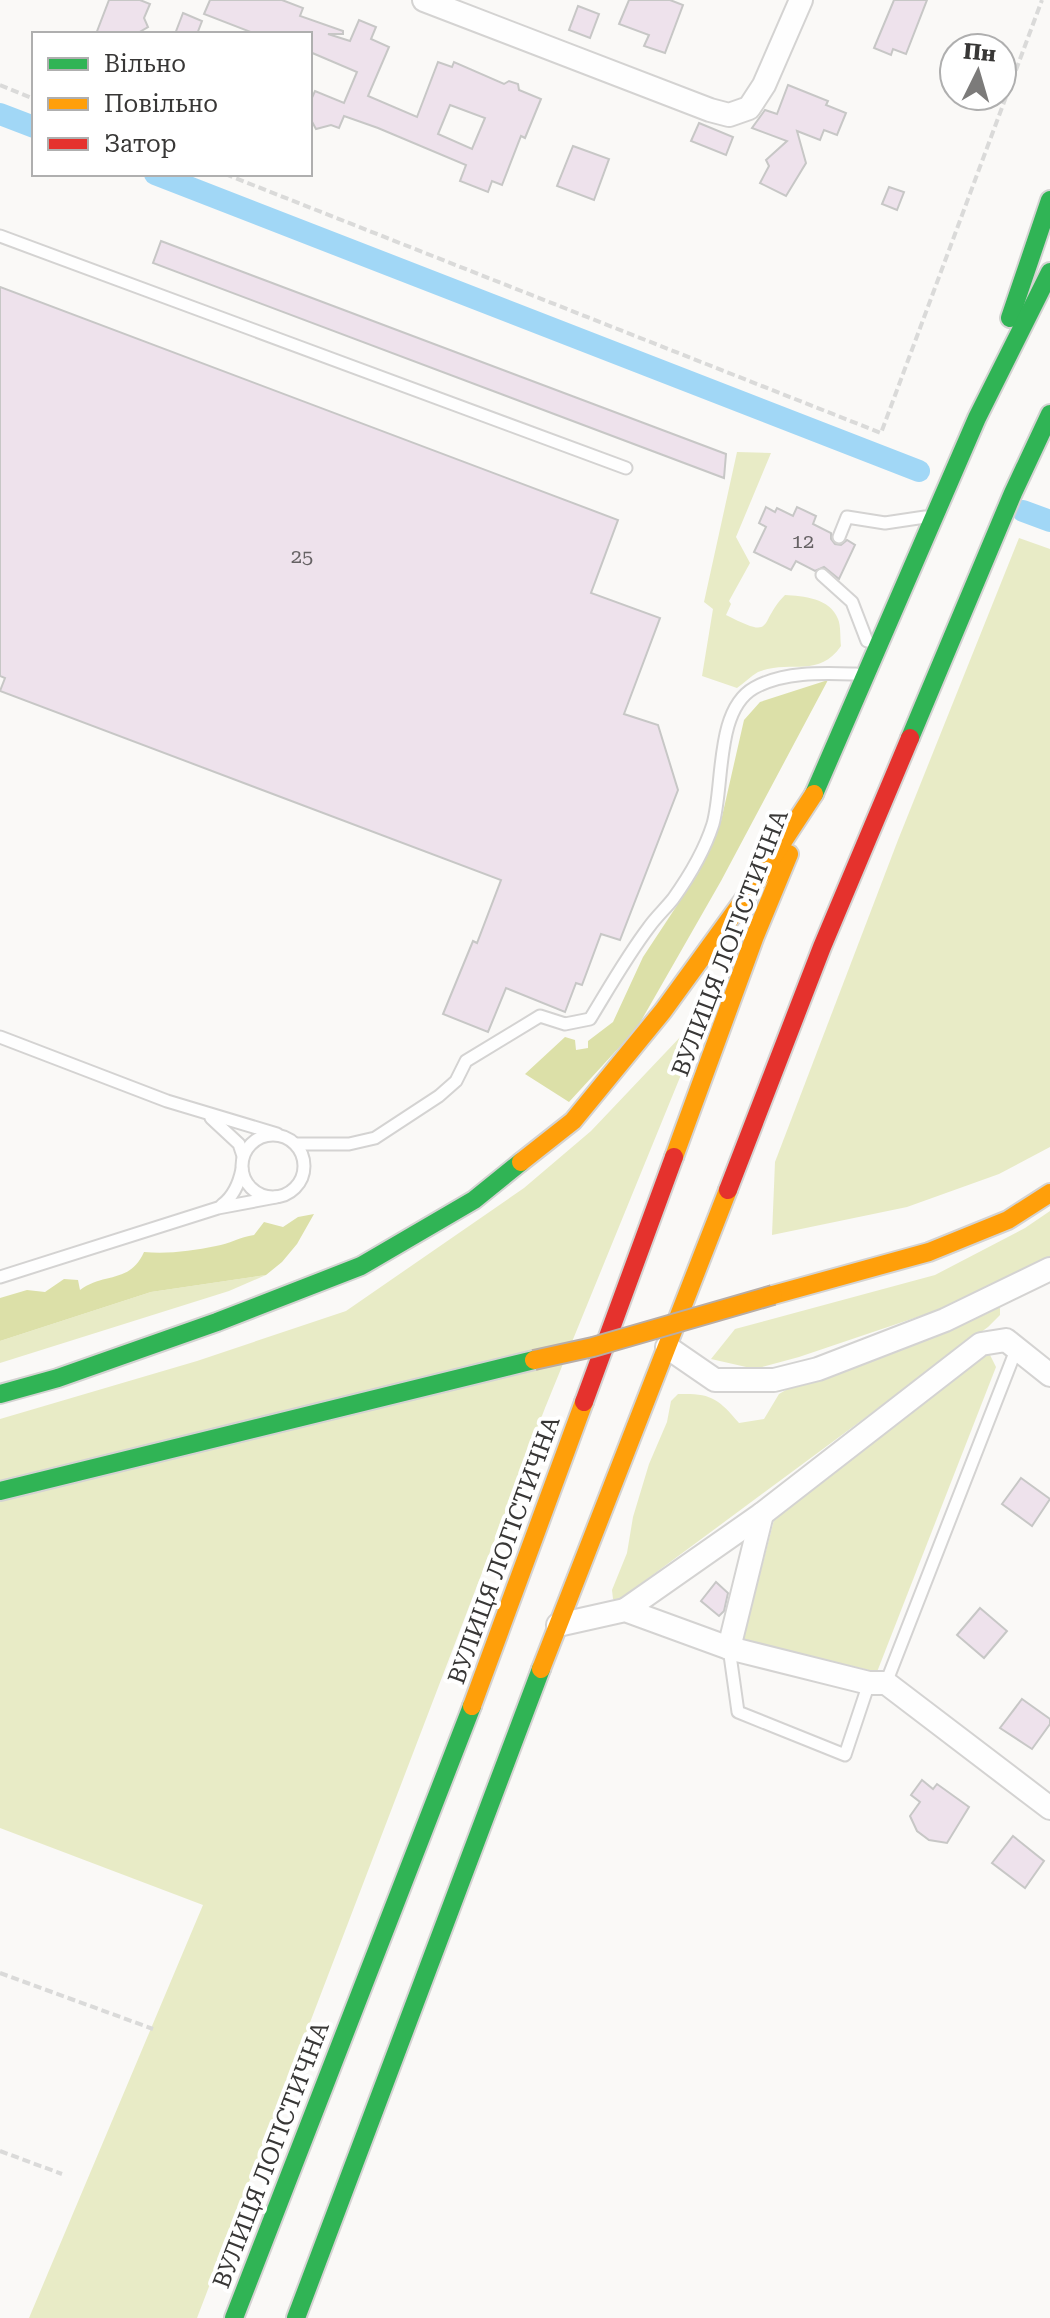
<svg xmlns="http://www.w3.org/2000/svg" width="1050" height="2318" font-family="'Roboto Serif',serif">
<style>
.green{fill:#e8ebc6}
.forest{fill:#dce0a8}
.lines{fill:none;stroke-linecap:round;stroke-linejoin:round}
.canal{stroke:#a1d7f6;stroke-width:22}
.building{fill:#eee2ec;stroke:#c7c7c6;stroke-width:2;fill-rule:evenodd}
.lane-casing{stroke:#d4d3d2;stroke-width:15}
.street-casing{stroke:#d4d3d2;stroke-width:26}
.fast-casing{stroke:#d4d3d2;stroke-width:22}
.slow-casing{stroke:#d4d3d2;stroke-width:22}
.jam-casing{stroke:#d4d3d2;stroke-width:22}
.path{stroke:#dadad9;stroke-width:4;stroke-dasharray:8 4;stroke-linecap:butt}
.lane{stroke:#fefefe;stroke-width:11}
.street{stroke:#fefefe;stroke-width:22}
.fast{stroke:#30b455;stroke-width:18}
.slow{stroke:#ff9f0a;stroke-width:18}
.jam{stroke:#e5322d;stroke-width:18}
.slow-bridge-casing{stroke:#b7ada7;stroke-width:22;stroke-linecap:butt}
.slow-bridge{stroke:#ff9f0a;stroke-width:18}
.labels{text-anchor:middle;stroke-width:8;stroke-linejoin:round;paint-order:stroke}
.number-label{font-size:20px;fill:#666264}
.street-label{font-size:24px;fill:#383736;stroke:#fff}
</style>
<rect width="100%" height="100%" fill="#faf9f7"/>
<g class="green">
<path d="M737,452L771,453L736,537L750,563L729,601L731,604L726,615C777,641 757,623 785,595C803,596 830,598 838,619C841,626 840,638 841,646C818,679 790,659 758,672C751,676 744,683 737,688L702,676L713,609L704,602Z"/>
<polygon points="1019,538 1050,549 1050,1147 999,1174 907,1207 772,1235 775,1162 898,840"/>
<polygon points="684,1033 685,1065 545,1408 197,2318 29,2318 203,1905 0,1828 0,1419 197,1361 346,1311 524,1188 591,1131"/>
<polygon points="1050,1211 1050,1257 947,1307 799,1357 755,1369 711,1359 735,1329 935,1275 1025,1228"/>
<polygon points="266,1275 229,1291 0,1363 0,1341 151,1292"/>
<path d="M1000,1307V1315L988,1327L635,1588L622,1602L613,1599L612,1590L627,1553L633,1517L649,1464L667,1422L671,1401L678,1394C711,1393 718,1398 739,1423L764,1419L779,1394L791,1387L805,1384L842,1365L984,1315Z"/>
<polygon points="988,1351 996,1367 877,1672 743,1640 775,1516"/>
</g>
<g class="forest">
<polygon points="828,680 721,881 637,1028 569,1102 525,1074 565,1037 575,1040 576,1050 588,1048 588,1041 613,1022 643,957 699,872 721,821 744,720 760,702"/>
<path d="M314,1214L297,1244L282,1262L266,1275L151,1292L0,1341V1298L27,1290L45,1292L64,1279L78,1280L80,1290C104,1272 130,1284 144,1252C168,1254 192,1251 216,1246C229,1244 240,1237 254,1235L264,1222L283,1227L298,1217Z"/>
</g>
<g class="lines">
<g class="canal">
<polyline points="0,114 34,127"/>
<polyline points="155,174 919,471"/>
<polyline points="1023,511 1050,521"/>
</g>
</g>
<g class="building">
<polygon points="109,0 140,0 150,4 144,18 148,27 136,34 96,34"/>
<path d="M210,0H282L303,8L300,16L343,31V34H328L350,41L359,20L376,27L371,39L389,47L368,96L417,117L438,62L452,67L454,62L504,84L509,81L518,84L519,90L541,99L525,138L521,136L502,185L492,181L488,192L460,181L466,165L378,128L344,116L339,128L331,125L316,129L310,118V102L315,91L344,103L357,72L310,52V34H256L204,14ZM450,105L485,118L472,149L438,134Z"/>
<polygon points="629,0 670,0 683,5 665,53 644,46 649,35 619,24"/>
<polygon points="894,0 927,0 906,54 893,49 891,55 874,48"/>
<polygon points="578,6 599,14 590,38 569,30"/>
<polygon points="183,13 202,21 197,34 175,34"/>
<polygon points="788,85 828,101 826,105 846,113 837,135 824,130 820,140 797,131 806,163 786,196 760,183 769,166 766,160 787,141 752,128 765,110 777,114"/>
<polygon points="699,123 733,137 726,155 691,141"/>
<polygon points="573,146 609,159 594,200 557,186"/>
<polygon points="889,187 904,192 897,210 882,204"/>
<polygon points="161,241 726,454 724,478 153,263"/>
<polygon points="0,287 618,520 591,593 660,618 624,714 658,725 678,790 620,940 601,934 582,985 576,983 565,1012 506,988 488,1032 443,1014 473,941 477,943 501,880 0,691 5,678 0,676"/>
<polygon points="766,507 775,512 777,508 793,516 797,507 816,516 813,524 831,533 831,539 835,544 841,545 847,540 855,545 839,579 824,567 815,571 796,561 791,570 754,552 766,527 759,523"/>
<polygon points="1021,1478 1050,1499 1032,1526 1002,1504"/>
<polygon points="716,1582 728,1593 724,1611 719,1616 701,1601"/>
<polygon points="980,1608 1007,1631 984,1658 957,1635"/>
<polygon points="1022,1699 1050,1719 1050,1724 1032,1749 1000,1728"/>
<polygon points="922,1780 933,1789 937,1784 969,1807 947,1843 929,1840 917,1831 910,1816 920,1802 911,1795"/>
<polygon points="1013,1836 1044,1861 1025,1888 992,1863"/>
</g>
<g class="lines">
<defs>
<g id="lane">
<polyline points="0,236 626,468"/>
<polyline points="839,537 847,517 885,523 925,517"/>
<polyline points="822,575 852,602 867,641"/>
<polyline points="0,1037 167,1101 277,1134"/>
<polyline points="211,1118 239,1144 243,1156"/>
<circle cx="273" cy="1166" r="31"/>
<path d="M296,1144H349L375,1138L439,1096L456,1081L466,1061L540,1016L565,1024L590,1019C609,988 627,956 649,927C656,917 665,909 673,899C688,878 705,849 713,824C724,785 715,710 754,688C784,671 824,673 856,674"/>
<path d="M222,1205C234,1196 239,1184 242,1169"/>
<polyline points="0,1277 218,1208 276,1197"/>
<polyline points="729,1648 738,1712 845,1755 869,1683"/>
<polyline points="886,1683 1016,1350"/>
</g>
<g id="street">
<polyline points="424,0 710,110 729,115 749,108 764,85 801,0"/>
<polyline points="667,1347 715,1380 774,1380 818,1369 945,1320 1050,1269"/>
<polyline points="625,1610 762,1514 981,1344 1006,1340 1050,1375"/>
<polyline points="558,1625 625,1610 729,1648 869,1683 886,1683 1050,1808"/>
<polyline points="729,1648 762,1514"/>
</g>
<g id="fast">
<polyline points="1010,318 1050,200"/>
<polyline points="910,738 1013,493 1050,414"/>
<polyline points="814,794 977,418 1050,272"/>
<polyline points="0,1394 58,1378 217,1322 361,1266 474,1200 521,1162"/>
<polyline points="0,1491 534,1360"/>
<polyline points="234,2318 472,1706"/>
<polyline points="296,2318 541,1669"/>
</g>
<g id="slow">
<polyline points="674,1157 755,936 789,854"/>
<polyline points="521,1162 573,1121 663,1011 753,887 814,794"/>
<polyline points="773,1295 929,1252 1008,1220 1050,1193"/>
<polyline points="541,1669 728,1190"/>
<polyline points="472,1706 584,1402"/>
</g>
<g id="jam">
<polyline points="728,1190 822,947 910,738"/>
<polyline points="584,1402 674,1157"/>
</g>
</defs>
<use href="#lane" class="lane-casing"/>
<use href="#street" class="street-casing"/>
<use href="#fast" class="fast-casing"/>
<use href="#slow" class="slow-casing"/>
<use href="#jam" class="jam-casing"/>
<g class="path">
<polyline points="0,85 34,99"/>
<polyline points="225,174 881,433 1042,0"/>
<polyline points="0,1973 153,2029"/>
<polyline points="0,2151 62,2174"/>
</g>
<use href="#lane" class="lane"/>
<use href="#street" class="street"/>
<use href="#fast" class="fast"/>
<use href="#slow" class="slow"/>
<use href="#jam" class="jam"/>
<defs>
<polyline id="slow-bridge" points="534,1360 593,1347 773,1295"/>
</defs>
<use href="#slow-bridge" class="slow-bridge-casing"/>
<use href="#slow-bridge" class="slow-bridge"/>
</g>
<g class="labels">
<g class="number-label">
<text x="803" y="548">12</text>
<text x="302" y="563">25</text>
</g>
<g class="street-label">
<text transform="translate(730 943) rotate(-69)" y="8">ВУЛИЦЯ ЛОГІСТИЧНА</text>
<text transform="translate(504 1550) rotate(-70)" y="8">ВУЛИЦЯ ЛОГІСТИЧНА</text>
<text transform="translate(271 2155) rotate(-69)" y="8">ВУЛИЦЯ ЛОГІСТИЧНА</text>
</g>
</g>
<rect x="32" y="32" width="280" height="144" fill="#ffffff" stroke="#afafaf" stroke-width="2"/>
<rect x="48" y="58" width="40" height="12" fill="#30b455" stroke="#afafaf" stroke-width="2"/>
<text x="104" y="72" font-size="24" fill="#383736">Вільно</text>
<rect x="48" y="98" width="40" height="12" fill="#ff9f0a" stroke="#afafaf" stroke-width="2"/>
<text x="104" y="112" font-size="24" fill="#383736">Повільно</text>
<rect x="48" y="138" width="40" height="12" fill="#e5322d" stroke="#afafaf" stroke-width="2"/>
<text x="104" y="152" font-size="24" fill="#383736">Затор</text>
<g transform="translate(978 72) rotate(5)"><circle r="38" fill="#ffffff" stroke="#afafaf" stroke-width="2"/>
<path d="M0-6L14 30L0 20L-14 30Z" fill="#7c7b7a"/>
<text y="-12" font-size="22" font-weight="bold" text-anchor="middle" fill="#383736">Пн</text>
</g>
</svg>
